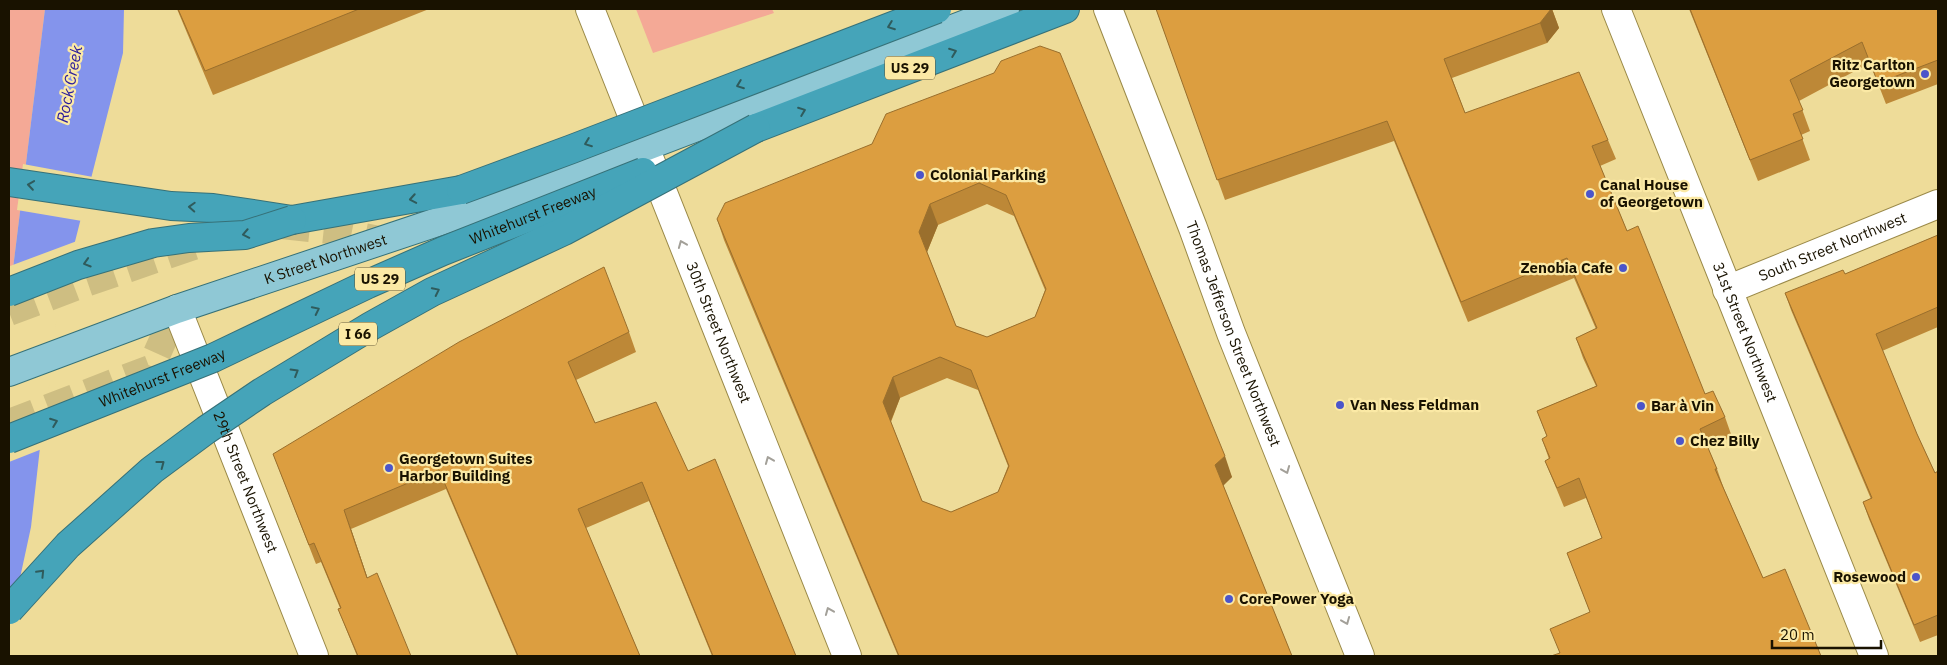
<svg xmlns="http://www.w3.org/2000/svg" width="1947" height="665" font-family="'IBM Plex Sans',sans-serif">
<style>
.green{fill:#f4a996}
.water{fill:#8494ec}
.pier{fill:#eedc99}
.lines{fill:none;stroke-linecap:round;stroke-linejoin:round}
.major-tunnel{stroke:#cebe82;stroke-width:28;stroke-dasharray:28 14;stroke-linecap:butt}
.minor-casing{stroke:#9a8948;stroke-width:30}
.major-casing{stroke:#367178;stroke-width:30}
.highway-casing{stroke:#367178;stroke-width:30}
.minor{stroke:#fff;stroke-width:28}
.major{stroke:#8fc8d5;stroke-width:28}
.highway{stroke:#45a4b9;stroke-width:28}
.highway-bridge-casing{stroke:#367178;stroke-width:30;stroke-linecap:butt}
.highway-bridge{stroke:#45a4b9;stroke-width:28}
.wall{fill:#bd8837;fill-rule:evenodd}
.shaded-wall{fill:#9a6f2d}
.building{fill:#dc9e40;stroke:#9a6f2d;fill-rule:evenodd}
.oneway{stroke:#2f5b5c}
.oneway2{stroke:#a3a099}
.poi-dot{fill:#4c55ca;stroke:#fbe9a5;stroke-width:2}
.labels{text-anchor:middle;stroke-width:4.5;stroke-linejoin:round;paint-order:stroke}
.shield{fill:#fbe9a5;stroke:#5d5232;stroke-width:1}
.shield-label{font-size:14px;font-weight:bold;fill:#191200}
.poi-label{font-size:15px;font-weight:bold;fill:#191200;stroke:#fbe9a5;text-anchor:start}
.street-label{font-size:15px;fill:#191200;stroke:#fbe9a5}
.water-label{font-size:16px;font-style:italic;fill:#281b9c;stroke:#fbe9a5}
</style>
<rect width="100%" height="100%" fill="#eedc99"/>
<g class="green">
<polygon points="9,9 45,9 9,301"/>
<polygon points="636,9 772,9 774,13 653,53"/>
</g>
<polygon class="water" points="45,9 124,9 123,53 54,324 31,527 9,629 9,301"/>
<g class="pier">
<polygon points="23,164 93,177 82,221 17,210"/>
<polygon points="77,241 56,324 42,449 9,462 9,280 10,266"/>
</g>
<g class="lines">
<g class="major-tunnel">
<polyline points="282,225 329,230 384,241"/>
<polyline points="9,312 80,285 199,244"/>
<polyline points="9,423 150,369 177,309"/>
</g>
<defs>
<g id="minor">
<path id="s1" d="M590,9L847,656"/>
<path id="s2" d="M1108,9L1193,228L1231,333L1360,656"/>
<path id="s3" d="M1616,9L1874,656"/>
<path id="s4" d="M1727,290L1938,204"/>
<path id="s5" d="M177,309L314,656"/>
</g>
<g id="major">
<path id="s6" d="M9,372L177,309L524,193L1005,9"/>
</g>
<g id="highway">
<polyline points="756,128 1065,9"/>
<polyline points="9,182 171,206 213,208 292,220 461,190"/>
</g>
</defs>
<use href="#minor" class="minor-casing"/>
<use href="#major" class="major-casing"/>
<use href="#highway" class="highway-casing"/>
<use href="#minor" class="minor"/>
<use href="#major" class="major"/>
<use href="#highway" class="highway"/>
<defs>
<g id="highway-bridge">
<polyline points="461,190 572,149 937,9"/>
<polyline points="9,292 78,265 153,243 189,238 245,235 292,220"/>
<path id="s7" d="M9,439L213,358L368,284L443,251L643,172"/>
<polyline points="9,610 68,545 152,470 206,430 262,392 371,326 432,292 564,231 756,128"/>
</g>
</defs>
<use href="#highway-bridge" class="highway-bridge-casing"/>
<use href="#highway-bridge" class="highway-bridge"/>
</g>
<g class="wall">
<polygon points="177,9 429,9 213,95"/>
<polygon points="1156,9 1552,9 1559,28 1547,43 1452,78 1465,113 1608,140 1616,159 1600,166 1627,231 1705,394 1725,417 1732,437 1708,448 1717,469 1724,489 1763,578 1821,656 1559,653 1590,612 1567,553 1602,538 1586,498 1564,507 1545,461 1549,459 1542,439 1547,437 1537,411 1596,386 1583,358 1576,338 1596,329 1574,278 1468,322 1394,141 1225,200"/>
<polygon points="1689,9 1938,9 1938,84 1886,104 1870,63 1799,101 1810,131 1801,135 1810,160 1758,181"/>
<path d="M994,73L1232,477L1223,485L1292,656H898L724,240L717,219L872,144ZM987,204L1014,216L1045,290L1035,317L987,337L956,326L927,252L938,225ZM947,378L978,390L1008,466L998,492L951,512L922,501L891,422L900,398Z"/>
<polygon points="1938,235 1938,327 1882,351 1917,434 1935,473 1938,471 1938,635 1920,642 1869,519 1863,502 1871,499 1791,310 1785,293 1845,274"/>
<polygon points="629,332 636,352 576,380 595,423 688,471 796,656 712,656 649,501 586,528 640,656 517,656 446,489 351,529 367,577 411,656 357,656 338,609 340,608 321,562 316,564 273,454"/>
</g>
<g class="shaded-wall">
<polygon points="1551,9 1552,9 1559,28 1547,43 1540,23"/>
<polygon points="930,204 938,225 927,252 919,232"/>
<polygon points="893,377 900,398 890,423 883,402"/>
<polygon points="1225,456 1232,477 1223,486 1215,465"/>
<polygon points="344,510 351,529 374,597 367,578"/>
</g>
<g class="building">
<polygon points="178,9 359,9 205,71"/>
<polygon points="1156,9 1551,9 1540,23 1444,59 1465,113 1579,72 1608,140 1592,146 1627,231 1638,226 1705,394 1713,391 1725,417 1700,429 1717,469 1715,469 1763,578 1785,569 1821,656 1551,656 1560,653 1550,629 1590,612 1567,553 1602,538 1579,478 1557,488 1545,461 1550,458 1542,439 1547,436 1537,411 1597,386 1576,338 1597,328 1567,258 1461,302 1387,121 1217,180"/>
<polygon points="1690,9 1938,9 1938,60 1878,83 1862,42 1790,80 1803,110 1793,114 1803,139 1750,160"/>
<path d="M1040,46L1060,53L1225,456L1215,465L1292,656H899L717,219L725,203L872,144L886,114L994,73L1001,61ZM979,183L1006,195L1046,289L1035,317L987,337L956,326L919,232L930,204ZM940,357L971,370L1009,466L998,492L951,512L922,501L883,402L893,377Z"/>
<polygon points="1938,235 1938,307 1876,334 1917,434 1935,473 1938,471 1938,615 1914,625 1863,502 1872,498 1785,293 1843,270 1845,274"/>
<polygon points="604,267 629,332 568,362 595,423 656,402 688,471 715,459 796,656 713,656 642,482 578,509 640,656 518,656 439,470 344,510 367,578 377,573 411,656 358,656 338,609 341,608 314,543 309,545 273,454 459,342"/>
</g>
<defs><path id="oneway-chevron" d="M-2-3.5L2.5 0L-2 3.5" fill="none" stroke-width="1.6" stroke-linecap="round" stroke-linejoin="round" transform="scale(1.25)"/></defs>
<g class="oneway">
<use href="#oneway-chevron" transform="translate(891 26) rotate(159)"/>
<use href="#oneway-chevron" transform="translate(953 52) rotate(-21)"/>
<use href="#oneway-chevron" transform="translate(740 85) rotate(159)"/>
<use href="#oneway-chevron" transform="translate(802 111) rotate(-21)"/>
<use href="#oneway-chevron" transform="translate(588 143) rotate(159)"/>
<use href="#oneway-chevron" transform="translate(31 185) rotate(-172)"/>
<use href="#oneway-chevron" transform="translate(413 199) rotate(170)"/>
<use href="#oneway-chevron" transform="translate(192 207) rotate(-177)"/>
<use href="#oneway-chevron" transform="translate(246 234) rotate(169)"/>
<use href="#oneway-chevron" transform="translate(87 263) rotate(163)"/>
<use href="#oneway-chevron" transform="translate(436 291) rotate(-26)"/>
<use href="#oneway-chevron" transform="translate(316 310) rotate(-26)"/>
<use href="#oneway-chevron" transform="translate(295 372) rotate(-31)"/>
<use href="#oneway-chevron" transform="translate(54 422) rotate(-21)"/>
<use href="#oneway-chevron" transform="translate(161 464) rotate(-37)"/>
<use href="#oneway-chevron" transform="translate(41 573) rotate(-46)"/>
</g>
<g class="oneway2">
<use href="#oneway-chevron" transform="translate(682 244) rotate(-112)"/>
<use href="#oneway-chevron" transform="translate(769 460) rotate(-112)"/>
<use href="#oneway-chevron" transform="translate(1286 470) rotate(68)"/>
<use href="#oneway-chevron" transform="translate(829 611) rotate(-112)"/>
<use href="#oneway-chevron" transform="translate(1346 621) rotate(68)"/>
</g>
<g class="poi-dot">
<circle cx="1925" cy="74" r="5"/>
<circle cx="920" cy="175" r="5"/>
<circle cx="1590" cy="194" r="5"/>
<circle cx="1623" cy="268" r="5"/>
<circle cx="1340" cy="405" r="5"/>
<circle cx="1641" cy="406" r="5"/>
<circle cx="1680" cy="441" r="5"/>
<circle cx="389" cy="468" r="5"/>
<circle cx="1916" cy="577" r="5"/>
<circle cx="1229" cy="599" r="5"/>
</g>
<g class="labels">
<g class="shield">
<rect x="885" y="56.5" width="50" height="23" rx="4"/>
<rect x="355" y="267.5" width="50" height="23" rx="4"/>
<rect x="339" y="322.5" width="38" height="23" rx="4"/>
</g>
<g class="shield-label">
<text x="910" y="73">US 29</text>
<text x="380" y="284">US 29</text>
<text x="358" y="339">I 66</text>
</g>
<g class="poi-label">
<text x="1915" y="70" text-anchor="end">Ritz Carlton<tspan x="1915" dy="17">Georgetown</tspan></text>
<text x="930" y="180">Colonial Parking</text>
<text x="1600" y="190">Canal House<tspan x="1600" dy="17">of Georgetown</tspan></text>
<text x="1613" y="273" text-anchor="end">Zenobia Cafe</text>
<text x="1350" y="410">Van Ness Feldman</text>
<text x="1651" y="411">Bar à Vin</text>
<text x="1690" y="446">Chez Billy</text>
<text x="399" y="464">Georgetown Suites<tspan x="399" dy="17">Harbor Building</tspan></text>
<text x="1906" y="582" text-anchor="end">Rosewood</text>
<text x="1239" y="604">CorePower Yoga</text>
</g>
<g class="street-label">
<text dy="5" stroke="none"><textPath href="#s7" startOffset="570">Whitehurst Freeway</textPath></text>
<text dy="5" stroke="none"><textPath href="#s4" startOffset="114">South Street Northwest</textPath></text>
<text dy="5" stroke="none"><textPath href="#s6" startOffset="336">K Street Northwest</textPath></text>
<text dy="5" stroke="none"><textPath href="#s1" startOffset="348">30th Street Northwest</textPath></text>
<text dy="5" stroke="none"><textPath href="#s2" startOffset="348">Thomas Jefferson Street Northwest</textPath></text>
<text dy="5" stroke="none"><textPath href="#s3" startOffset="348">31st Street Northwest</textPath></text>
<text dy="5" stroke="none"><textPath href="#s7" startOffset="165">Whitehurst Freeway</textPath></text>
<text dy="5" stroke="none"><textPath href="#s5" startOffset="186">29th Street Northwest</textPath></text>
</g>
<g class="water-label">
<text transform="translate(69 84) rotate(-79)" y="6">Rock Creek</text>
</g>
</g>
<rect width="1947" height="665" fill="none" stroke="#191200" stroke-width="20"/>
<path d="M1772 640v8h109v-8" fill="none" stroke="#191200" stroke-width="2.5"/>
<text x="1780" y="640" font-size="15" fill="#191200" stroke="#fbe9a5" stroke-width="4" paint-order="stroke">20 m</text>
</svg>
